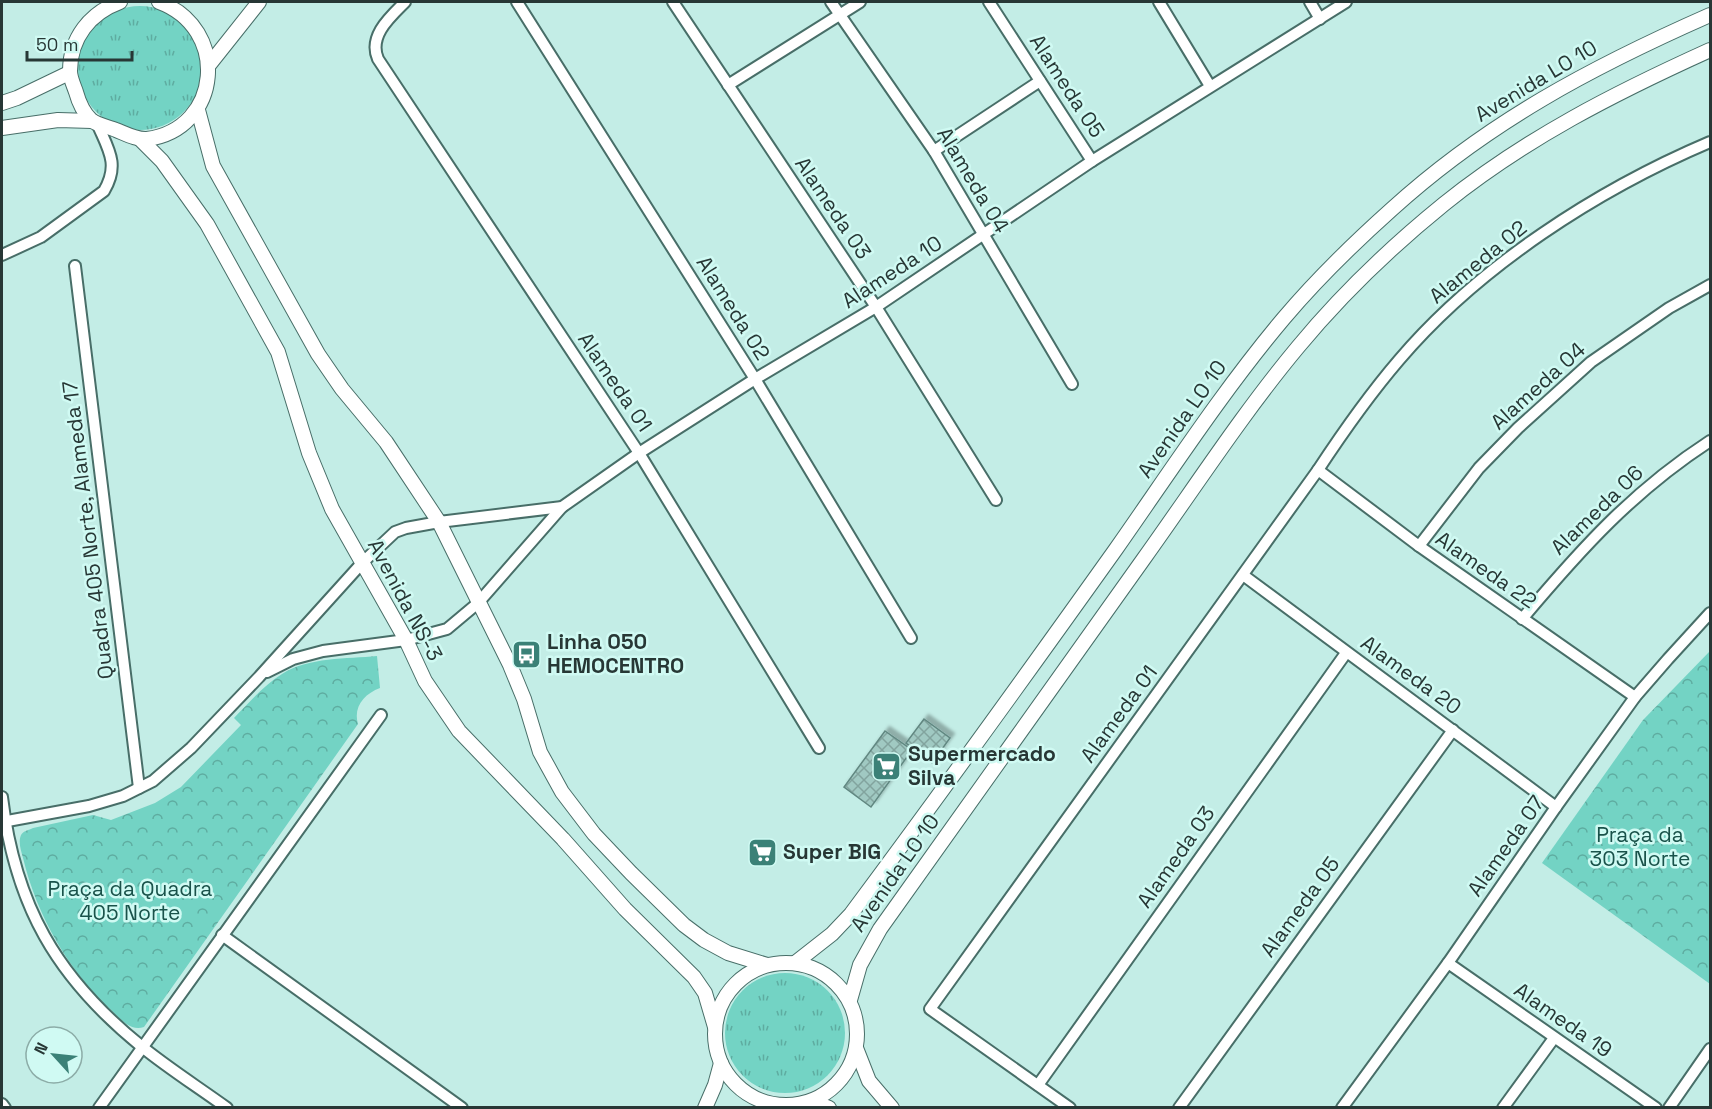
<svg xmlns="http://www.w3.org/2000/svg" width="1712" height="1109" font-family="'Space Grotesk',sans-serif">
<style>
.grass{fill:url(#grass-tufts)}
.park{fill:url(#park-crowns)}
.building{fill:url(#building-cross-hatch);stroke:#618781;stroke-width:1.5;filter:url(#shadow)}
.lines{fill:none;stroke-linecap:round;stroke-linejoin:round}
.minor-casing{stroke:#486e68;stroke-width:14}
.tertiary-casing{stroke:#486e68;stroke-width:16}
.minor{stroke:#fff;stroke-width:10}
.tertiary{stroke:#fff;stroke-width:14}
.labels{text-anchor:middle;stroke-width:5;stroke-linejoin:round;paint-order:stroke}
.street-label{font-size:21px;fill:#273735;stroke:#d0faf3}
.poi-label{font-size:21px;font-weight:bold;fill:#273735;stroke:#d0faf3;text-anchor:start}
.park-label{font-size:21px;fill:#19524a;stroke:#d0faf3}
</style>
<defs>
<pattern id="grass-tufts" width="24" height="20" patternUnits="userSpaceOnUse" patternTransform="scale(1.5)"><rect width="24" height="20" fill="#73d3c4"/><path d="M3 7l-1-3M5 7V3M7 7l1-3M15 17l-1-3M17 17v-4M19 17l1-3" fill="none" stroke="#5eaca0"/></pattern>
<pattern id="park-crowns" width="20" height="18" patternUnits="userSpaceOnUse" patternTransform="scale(1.5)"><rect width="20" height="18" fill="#73d3c4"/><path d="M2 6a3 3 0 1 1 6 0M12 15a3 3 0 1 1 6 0" fill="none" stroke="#5eaca0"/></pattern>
<pattern id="building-cross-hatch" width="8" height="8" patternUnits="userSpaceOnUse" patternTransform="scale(1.5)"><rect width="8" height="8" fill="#a0c9c2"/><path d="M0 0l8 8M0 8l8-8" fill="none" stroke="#82a49e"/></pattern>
<filter id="shadow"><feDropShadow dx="4.5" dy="-4.5" stdDeviation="1.5" flood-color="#0004"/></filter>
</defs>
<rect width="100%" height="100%" fill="#c3ede6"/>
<g class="grass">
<circle cx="140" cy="68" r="62"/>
<circle cx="785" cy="1033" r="60"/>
</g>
<g class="park">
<polygon points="1710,651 1710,984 1542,863 1643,720"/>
<path d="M377,656L380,688C364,694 353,707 358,724L144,1027C131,1031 122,1021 113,1012C69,972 37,916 23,858C21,851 18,842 21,835C23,831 29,830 33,828L93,815L111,820L155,803L181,787L241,725L234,718C249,703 264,685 282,674C308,657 347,659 377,656Z"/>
</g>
<g class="building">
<polygon points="924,719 950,738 932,763 906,743"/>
<polygon points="885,731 912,750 871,807 844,787"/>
</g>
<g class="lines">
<defs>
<g id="minor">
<path d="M405,2C390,17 368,36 378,59L639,453L819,748"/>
<polyline points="517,2 755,379 911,638"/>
<polyline points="673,2 876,307 996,500"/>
<polyline points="831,2 934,151 1072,384"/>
<polyline points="989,2 1092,161"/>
<polyline points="1159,2 1210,86"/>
<polyline points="1310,2 1320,19"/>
<polyline points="728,85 860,2"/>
<polyline points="934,151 1040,81"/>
<path d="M2,255L41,237L104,191C120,164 108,149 97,123"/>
<polyline points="75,266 139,788"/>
<polyline points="1318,470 1419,546 1635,697"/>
<polyline points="1419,546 1479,468 1518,428 1591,362 1669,308 1710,285"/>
<polyline points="1243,575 1556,807"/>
<path d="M1522,619C1581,549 1633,491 1710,441"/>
<polyline points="267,672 293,659 323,651 406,640 447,629 478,603 562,507"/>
<path d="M2,797C15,905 56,977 141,1046C168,1068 198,1087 227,1108"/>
<polyline points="2,822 89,806 123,796 153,781 191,748 259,677 362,563 395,532 406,528 439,522 562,507 639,453 755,379 876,307 1092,161 1346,2"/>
<polyline points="222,935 462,1108"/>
<polyline points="1448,963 1656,1108"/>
<polyline points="1038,1085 1346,653"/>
<polyline points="2,1104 5,1108"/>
<polyline points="99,1108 381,715"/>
<path d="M1070,1108L930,1009L1318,470C1343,432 1369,395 1399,360C1479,266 1597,190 1710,142"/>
<polyline points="1179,1108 1453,730"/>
<polyline points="1342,1108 1448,963 1556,807 1635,697 1668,659 1710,613"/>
<polyline points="1503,1108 1554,1038"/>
<polyline points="1669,1108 1710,1049"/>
</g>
<g id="tertiary">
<path d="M120,2C90,13 70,38 70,71C70,78 74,86 76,92C79,103 83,112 91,120C97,125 109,127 116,130C126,134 137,140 147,139C222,129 230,28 159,2"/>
<polyline points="209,65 259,2"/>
<polyline points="2,103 17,98 69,73"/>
<polyline points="198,110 213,166 318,354 342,389 386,442 439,522 510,665 524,699 540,752 562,792 594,834 631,873 684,925 704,940 728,953 767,965"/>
<polyline points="2,128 58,120 92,121"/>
<polyline points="140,139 162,161 207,224 278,352 309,453 332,509 406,640 425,681 459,731 563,839 625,909 694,977 705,993 715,1027"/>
<circle cx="786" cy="1034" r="71"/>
<path d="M795,963L832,934L851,914C941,793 1029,671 1116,549C1170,472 1224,389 1284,318C1317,279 1354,243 1392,209C1488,122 1592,67 1710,15"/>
<path d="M850,1000L860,965L880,929C968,805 1057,681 1145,557C1195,487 1243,413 1298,347C1341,295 1391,247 1444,204C1526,138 1615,93 1710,50"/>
<polyline points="856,1048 869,1081 892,1108"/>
<polyline points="812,1101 829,1108"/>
<polyline points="705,1108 715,1085 721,1063"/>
</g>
</defs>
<use href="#minor" class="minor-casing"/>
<use href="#tertiary" class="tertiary-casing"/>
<use href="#minor" class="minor"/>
<use href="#tertiary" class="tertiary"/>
</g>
<defs>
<symbol id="bus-square" viewBox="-11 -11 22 22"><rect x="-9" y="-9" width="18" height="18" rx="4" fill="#3b8177" stroke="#d0faf3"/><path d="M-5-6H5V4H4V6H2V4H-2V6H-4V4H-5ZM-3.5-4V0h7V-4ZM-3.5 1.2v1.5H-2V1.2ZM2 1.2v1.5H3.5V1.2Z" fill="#fff"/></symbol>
<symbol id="supermarket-square" viewBox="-11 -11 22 22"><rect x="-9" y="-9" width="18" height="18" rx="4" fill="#3b8177" stroke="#d0faf3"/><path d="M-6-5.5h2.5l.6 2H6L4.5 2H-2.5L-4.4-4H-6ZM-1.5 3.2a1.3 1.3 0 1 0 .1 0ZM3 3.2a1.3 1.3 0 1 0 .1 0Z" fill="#fff"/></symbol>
</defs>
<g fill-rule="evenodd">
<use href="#bus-square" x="510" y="638" width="33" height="33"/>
<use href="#supermarket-square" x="870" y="750" width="33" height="33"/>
<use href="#supermarket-square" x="746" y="836" width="33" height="33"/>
</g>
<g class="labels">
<g class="street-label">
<text transform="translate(1536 81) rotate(-31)" y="7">Avenida LO 10</text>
<text transform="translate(1067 86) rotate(57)" y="7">Alameda 05</text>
<text transform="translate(973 180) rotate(59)" y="7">Alameda 04</text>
<text transform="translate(833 208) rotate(56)" y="7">Alameda 03</text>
<text transform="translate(1478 262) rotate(-39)" y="7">Alameda 02</text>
<text transform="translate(892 272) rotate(-33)" y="7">Alameda 10</text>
<text transform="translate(733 308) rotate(58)" y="7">Alameda 02</text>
<text transform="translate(615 382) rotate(56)" y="7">Alameda 01</text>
<text transform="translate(1538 386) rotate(-42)" y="7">Alameda 04</text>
<text transform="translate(1182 419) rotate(-55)" y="7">Avenida LO 10</text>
<text transform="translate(1597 510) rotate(-44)" y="7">Alameda 06</text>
<text transform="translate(88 530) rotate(-97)" y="7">Quadra 405 Norte, Alameda 17</text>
<text transform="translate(1486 570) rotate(35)" y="7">Alameda 22</text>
<text transform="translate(405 600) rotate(62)" y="7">Avenida NS-3</text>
<text transform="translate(1411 675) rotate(36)" y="7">Alameda 20</text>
<text transform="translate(1119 714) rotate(-54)" y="7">Alameda 01</text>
<text transform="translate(1506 846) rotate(-55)" y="7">Alameda 07</text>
<text transform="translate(1176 857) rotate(-55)" y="7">Alameda 03</text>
<text transform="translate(895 873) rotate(-55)" y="7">Avenida LO 10</text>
<text transform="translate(1300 907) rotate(-54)" y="7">Alameda 05</text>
<text transform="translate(1563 1020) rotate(35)" y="7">Alameda 19</text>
</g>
<g class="poi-label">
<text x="547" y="649">Linha 050<tspan x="547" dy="24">HEMOCENTRO</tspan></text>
<text x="908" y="761">Supermercado<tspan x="908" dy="24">Silva</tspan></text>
<text x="783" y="859">Super BIG</text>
</g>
<g class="park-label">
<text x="1640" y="842">Praça da<tspan x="1640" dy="24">303 Norte</tspan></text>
<text x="130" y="896">Praça da Quadra<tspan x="130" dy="24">405 Norte</tspan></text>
</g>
</g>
<rect width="1712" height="1109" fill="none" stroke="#273735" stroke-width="6"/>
<g transform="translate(54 1055) rotate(297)"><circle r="28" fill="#d0faf3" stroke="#8caca7" stroke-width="1.5"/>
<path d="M0-4.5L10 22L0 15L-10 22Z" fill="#3b8177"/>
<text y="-9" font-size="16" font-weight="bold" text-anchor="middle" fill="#273735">N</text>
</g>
<path d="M27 51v9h105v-9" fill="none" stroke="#273735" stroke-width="3"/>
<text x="36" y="51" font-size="18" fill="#273735" stroke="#d0faf3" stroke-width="4.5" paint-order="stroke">50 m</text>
</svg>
